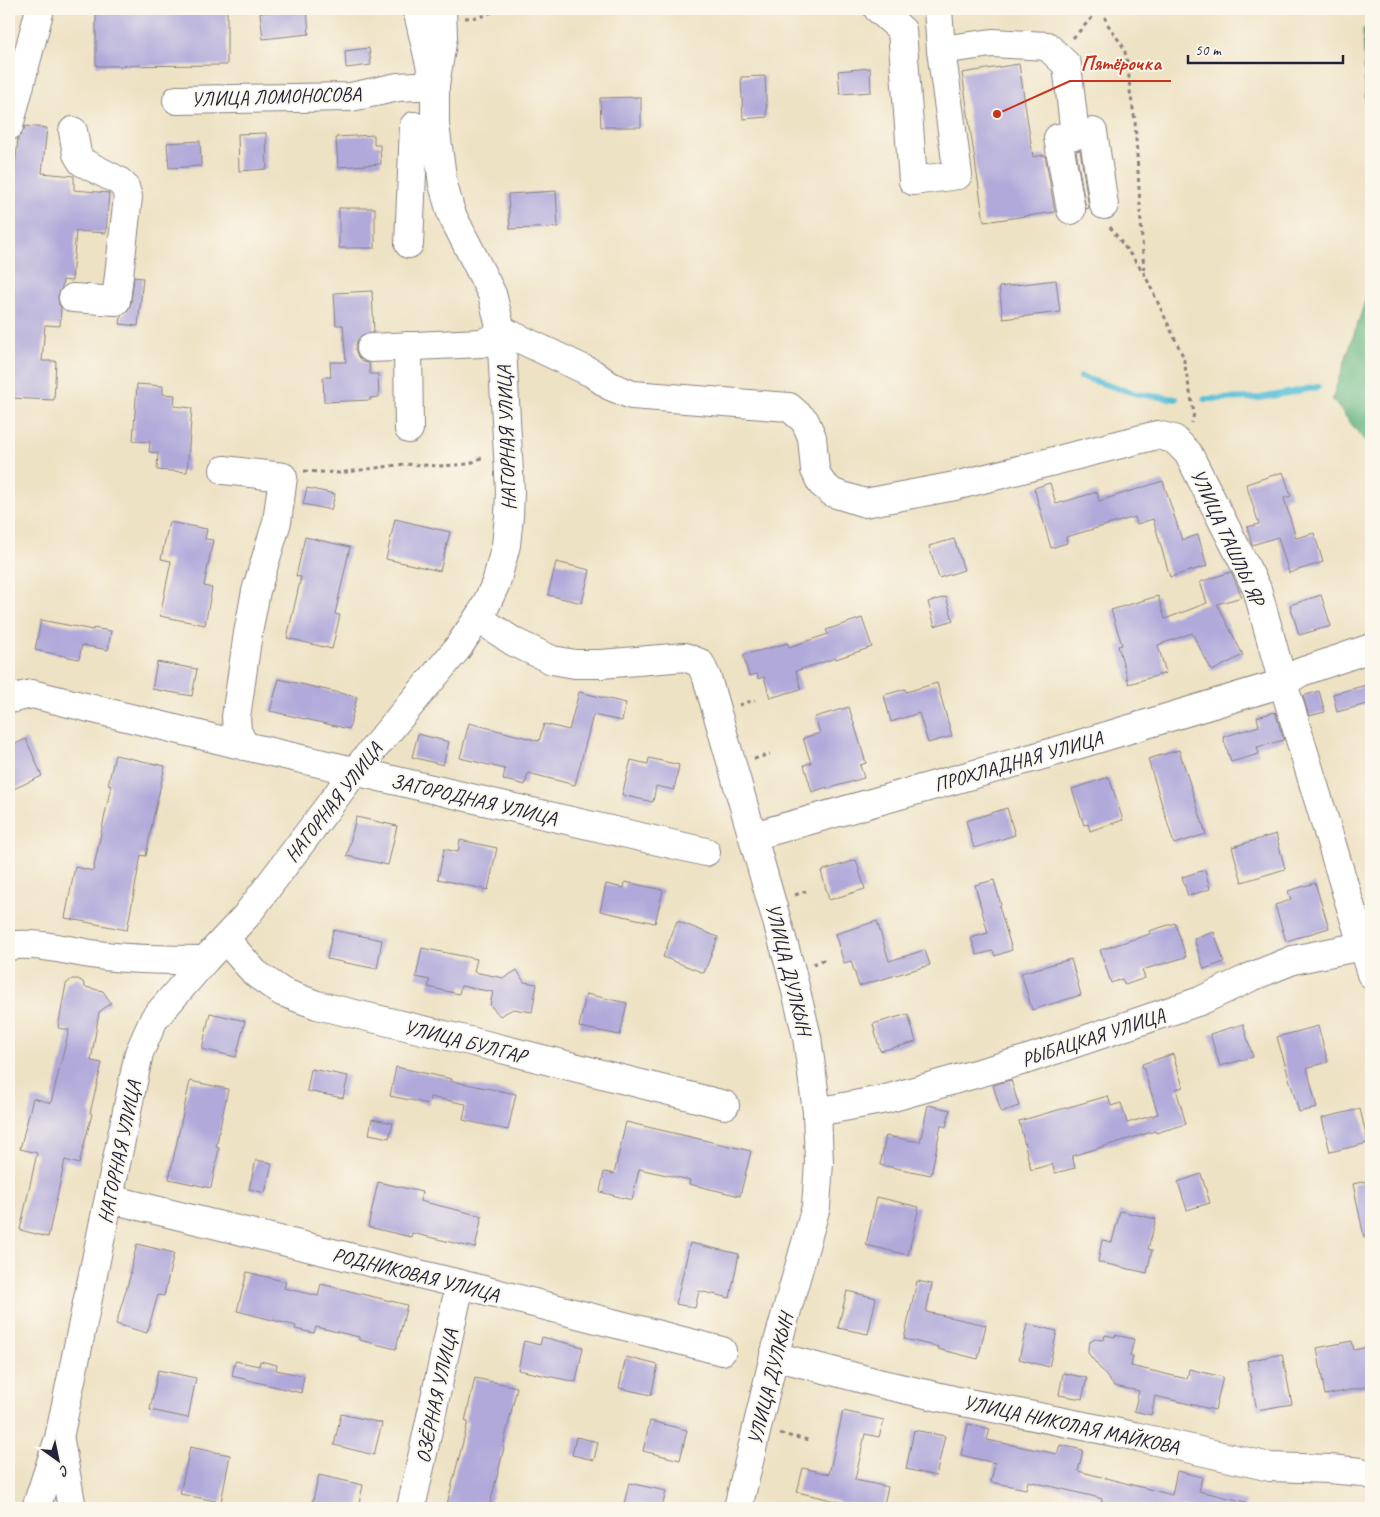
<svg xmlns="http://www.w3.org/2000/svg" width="1380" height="1517" font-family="Caveat,sans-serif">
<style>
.forest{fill:#66b681;stroke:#446c5e}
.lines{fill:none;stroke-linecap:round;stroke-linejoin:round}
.stream{stroke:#5ac0d8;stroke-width:6}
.building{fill:#b0a9da}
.minor-casing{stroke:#888280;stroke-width:30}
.path{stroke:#888280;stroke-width:3;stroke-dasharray:4 4;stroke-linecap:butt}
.minor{stroke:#fff;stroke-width:28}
.labels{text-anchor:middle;stroke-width:4;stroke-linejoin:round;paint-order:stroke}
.street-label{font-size:20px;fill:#22223b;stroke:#fbf7ec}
.leader{fill:none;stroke:#c8321e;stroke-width:2}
.callout-dot{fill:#c8321e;stroke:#fbf7ec;stroke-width:2}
.callout-label{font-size:21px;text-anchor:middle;font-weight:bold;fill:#c8321e;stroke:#fbf7ec;stroke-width:4;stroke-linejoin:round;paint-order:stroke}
</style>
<rect width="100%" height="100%" fill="#fbf7ec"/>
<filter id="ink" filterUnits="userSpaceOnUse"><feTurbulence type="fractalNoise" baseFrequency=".02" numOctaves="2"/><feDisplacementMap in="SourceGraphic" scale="10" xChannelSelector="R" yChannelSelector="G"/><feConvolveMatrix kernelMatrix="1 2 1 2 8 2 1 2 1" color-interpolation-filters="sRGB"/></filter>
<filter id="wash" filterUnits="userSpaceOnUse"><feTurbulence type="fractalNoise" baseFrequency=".0096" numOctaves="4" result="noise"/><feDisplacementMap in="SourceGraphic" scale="20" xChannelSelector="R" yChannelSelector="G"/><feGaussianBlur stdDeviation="1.12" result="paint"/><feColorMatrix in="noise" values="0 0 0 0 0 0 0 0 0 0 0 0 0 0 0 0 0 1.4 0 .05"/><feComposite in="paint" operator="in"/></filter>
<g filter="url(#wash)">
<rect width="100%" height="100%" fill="#eee2c4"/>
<g class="forest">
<polygon points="1371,26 1371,251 1363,29"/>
<polygon points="1371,284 1371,449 1332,399"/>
</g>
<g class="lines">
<g class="stream">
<polyline points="1081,377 1137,394 1176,399"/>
<polyline points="1205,399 1261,398 1318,387"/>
</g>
</g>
<g id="blocks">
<g class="building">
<polygon points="96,9 227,9 227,65 96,66"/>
<polygon points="307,9 309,34 263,39 260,13"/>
<polygon points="369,48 371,65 346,68 345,51"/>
<polygon points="1019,64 1033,157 1045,155 1055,212 984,222 962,73"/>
<polygon points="870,68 871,92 840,94 838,71"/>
<polygon points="765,76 767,117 743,119 741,77"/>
<polygon points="641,97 641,127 601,127 600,98"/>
<polygon points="25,126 47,128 42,173 74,176 74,190 109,193 106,233 76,231 72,281 63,280 62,287 58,296 59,304 61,307 60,326 45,325 42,361 56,361 54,400 9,398 9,230 18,138 24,130"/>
<polygon points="266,133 267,169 239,171 238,134"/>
<polygon points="374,135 374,145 380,145 381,164 338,167 336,137"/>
<polygon points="200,141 201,166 169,168 167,143"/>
<polygon points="1080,150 1089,208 1086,209 1076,151"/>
<polygon points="556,191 558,227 510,229 508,194"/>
<rect x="339" y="208" width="36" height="40"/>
<polygon points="134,277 143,278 138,326 120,324 121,316 128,310 131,303"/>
<polygon points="1056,280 1060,312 1003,319 999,287"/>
<polygon points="372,291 374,332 362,335 357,341 355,349 358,357 363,362 369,363 370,374 378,374 379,397 370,398 371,400 324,402 323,377 331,377 330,362 346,362 343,325 336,325 334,293"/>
<polygon points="137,384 163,386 163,394 175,395 174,406 192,408 187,472 157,470 158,453 149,452 150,442 133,441"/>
<polygon points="1283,472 1291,496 1284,498 1296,538 1314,533 1323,562 1289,573 1278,537 1252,545 1247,527 1259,524 1246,484"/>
<polygon points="1163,481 1182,540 1198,535 1207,566 1170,577 1153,519 1137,524 1135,517 1066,537 1067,543 1051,548 1034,488 1050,483 1056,504 1097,492 1099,501"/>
<polygon points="307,488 335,494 331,510 303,504"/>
<polygon points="395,519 450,532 440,571 386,559"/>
<polygon points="169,522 207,529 205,539 213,540 204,586 212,588 205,625 160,616 171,561 161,559"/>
<polygon points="305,537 350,547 335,614 340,615 332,649 287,638 301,577 296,576"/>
<polygon points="954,539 964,570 939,578 929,546"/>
<polygon points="556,562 590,570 582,603 548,595"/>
<polygon points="1231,572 1242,597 1217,604 1243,655 1212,671 1192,633 1158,645 1166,673 1129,684 1118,646 1122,645 1111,610 1158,596 1165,619 1207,603 1200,582"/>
<polygon points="1321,595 1331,626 1299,635 1290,605"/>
<polygon points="946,597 953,620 935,626 928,602"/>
<polygon points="862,618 872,647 836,659 836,658 796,671 801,689 770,698 764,677 758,679 757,674 749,676 743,655 788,643 789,647 828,634 826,630"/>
<polygon points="41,620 93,630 93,628 111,631 108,650 82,645 79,659 35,650"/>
<polygon points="157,662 197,669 192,696 152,689"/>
<polygon points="279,679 357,697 349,729 270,711"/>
<polygon points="937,683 952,736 928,743 919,713 891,722 884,695 905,689 906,692"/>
<polygon points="1366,685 1371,703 1337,712 1333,694"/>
<polygon points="1319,691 1325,712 1309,716 1303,696"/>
<polygon points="579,692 626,703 622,721 593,715 575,785 528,773 525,785 514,782 503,780 505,769 460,758 469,723 539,741 544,724 569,730"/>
<polygon points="849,707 866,763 860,765 864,778 827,789 827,787 812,792 804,765 811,763 803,738 820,733 815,717"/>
<polygon points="1275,712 1284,740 1257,747 1259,754 1231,762 1223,737 1259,726 1257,717"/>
<polygon points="418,734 449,742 443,765 412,757"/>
<polygon points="26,739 42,776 9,791 9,747"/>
<polygon points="1179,750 1206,834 1174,844 1148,759"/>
<polygon points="115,755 165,766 152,824 146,856 141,855 127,930 65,918 75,867 93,871 111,786 108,785"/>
<polygon points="649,758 679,765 674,790 656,786 653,802 622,795 631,760 648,764"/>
<polygon points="1109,777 1123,820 1090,831 1088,824 1084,825 1072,789"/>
<polygon points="1007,808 1015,835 974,848 966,821"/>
<polygon points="356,817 397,826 388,865 347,856"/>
<polygon points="1276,834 1285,869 1242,882 1232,847"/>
<polygon points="460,840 497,848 488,890 438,879 444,849 458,852"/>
<polygon points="856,860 865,889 829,900 821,871"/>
<polygon points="1205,870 1210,889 1188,896 1182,877"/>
<polygon points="994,880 1001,905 999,906 1012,950 995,956 993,951 977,955 971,938 988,933 975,885"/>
<polygon points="625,882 663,890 655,923 600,911 606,884 624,888"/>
<polygon points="1315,883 1329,928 1286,941 1275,905 1291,900 1288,891"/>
<polygon points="677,921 718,937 704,973 663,957"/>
<polygon points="877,921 889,961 925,950 930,965 859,986 851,961 844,963 835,934"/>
<polygon points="1175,923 1186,957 1142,970 1145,978 1125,985 1122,979 1111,983 1100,950 1150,934 1149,931"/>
<polygon points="333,930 382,940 377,969 327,959"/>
<polygon points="1214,932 1224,962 1204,969 1194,939"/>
<polygon points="422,948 477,959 474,972 504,978 517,970 524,982 537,984 532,1012 513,1009 500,1016 490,1005 493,992 461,986 459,994 428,987 430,980 416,977"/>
<polygon points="1071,959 1081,995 1032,1010 1021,973"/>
<polygon points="72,979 78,979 83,982 85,987 103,991 111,1003 99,1012 91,1061 102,1063 90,1113 92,1114 79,1164 65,1160 48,1237 20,1230 37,1153 20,1149 33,1098 51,1103 69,1030 58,1028 66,984"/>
<polygon points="586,994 627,1003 620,1035 579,1027"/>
<polygon points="210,1013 245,1021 236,1057 202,1049"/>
<polygon points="908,1014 916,1042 880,1051 873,1024"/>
<polygon points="1243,1024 1253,1057 1220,1066 1210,1034"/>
<polygon points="1318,1026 1328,1062 1307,1068 1317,1108 1299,1112 1277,1037"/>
<polygon points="1173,1054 1183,1087 1176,1089 1186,1124 1156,1133 1155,1131 1072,1156 1075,1168 1055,1173 1052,1164 1031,1170 1019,1121 1108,1096 1111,1106 1121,1103 1127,1123 1158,1114 1142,1064"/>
<polygon points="396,1067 452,1079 451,1081 516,1094 508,1130 463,1120 466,1104 430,1097 429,1104 390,1096"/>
<polygon points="311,1069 348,1076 343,1098 307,1091"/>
<polygon points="1011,1080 1019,1106 1001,1112 993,1085"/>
<polygon points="190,1081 228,1089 216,1147 219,1148 211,1188 169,1179"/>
<polygon points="928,1105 950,1110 946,1127 941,1125 931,1175 880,1165 886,1136 920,1142"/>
<polygon points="1360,1109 1368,1143 1330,1152 1322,1118"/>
<polygon points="372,1119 393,1123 389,1138 369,1134"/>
<polygon points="626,1122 751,1151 740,1196 689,1184 690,1180 639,1169 632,1200 600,1192 604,1172 614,1174"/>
<polygon points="256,1160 272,1163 265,1193 249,1189"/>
<polygon points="1201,1174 1210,1203 1187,1210 1178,1182"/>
<polygon points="1371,1180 1371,1236 1364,1237 1353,1184"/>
<polygon points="378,1182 422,1192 420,1201 482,1216 475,1248 412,1233 411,1237 368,1227"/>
<polygon points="877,1197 919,1207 908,1255 866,1245"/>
<polygon points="1120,1211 1156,1219 1148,1249 1152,1250 1147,1273 1098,1262 1102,1240 1112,1242"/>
<polygon points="690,1243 739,1254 730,1298 699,1291 695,1308 676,1304"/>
<polygon points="137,1244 174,1253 164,1296 158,1295 147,1333 116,1324 131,1273 130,1272"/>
<polygon points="247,1272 286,1282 284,1288 318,1296 321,1284 407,1305 396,1349 359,1340 359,1337 316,1327 314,1333 295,1329 296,1326 237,1311"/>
<polygon points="917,1281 932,1284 926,1312 986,1325 978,1359 938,1349 939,1347 904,1339"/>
<polygon points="847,1291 876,1298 868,1334 838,1328"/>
<polygon points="1027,1324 1057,1331 1049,1367 1019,1359"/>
<polygon points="1105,1335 1115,1337 1115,1335 1134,1339 1130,1356 1133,1356 1131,1366 1187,1379 1189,1369 1223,1377 1215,1410 1155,1396 1151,1415 1134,1411 1139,1391 1114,1386 1088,1353 1088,1347 1090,1342 1095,1339 1104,1340"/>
<polygon points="542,1337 583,1347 576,1382 518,1370 524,1341 540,1345"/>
<polygon points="1352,1341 1354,1350 1371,1346 1371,1386 1325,1395 1317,1348"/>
<polygon points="1282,1354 1292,1404 1257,1410 1247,1361"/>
<polygon points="626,1357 658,1365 651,1395 619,1388"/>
<polygon points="235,1361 259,1366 260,1361 277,1365 276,1370 304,1376 301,1393 232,1376"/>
<polygon points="158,1370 196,1378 188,1418 150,1410"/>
<polygon points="1063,1373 1087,1378 1082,1399 1059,1395"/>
<polygon points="475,1378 517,1387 503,1447 504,1448 489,1508 446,1508 468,1422 465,1421"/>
<polygon points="843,1411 884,1420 879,1437 865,1434 855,1480 888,1487 883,1508 867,1508 797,1492 803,1468 829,1474"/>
<polygon points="341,1414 382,1423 374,1455 334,1445"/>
<polygon points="650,1421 687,1430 680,1460 643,1451"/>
<polygon points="968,1424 990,1429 987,1440 1057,1454 1060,1445 1083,1450 1078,1471 1172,1495 1177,1471 1202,1477 1199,1491 1246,1502 1245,1508 1100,1508 1102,1499 1092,1496 1028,1481 1026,1489 991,1482 995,1463 961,1455"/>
<polygon points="914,1430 945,1436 936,1476 906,1469"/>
<polygon points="576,1437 598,1442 594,1460 572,1455"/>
<polygon points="190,1447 230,1455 221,1502 180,1494"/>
<polygon points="319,1475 363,1485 358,1508 311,1508"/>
<polygon points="629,1483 666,1491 662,1508 623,1508"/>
</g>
</g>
</g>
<g filter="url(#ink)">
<use href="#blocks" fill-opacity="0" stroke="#888280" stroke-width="1"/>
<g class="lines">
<defs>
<g id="minor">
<polyline points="417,9 432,73"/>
<polyline points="878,9 902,30 913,181 958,175 941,50 938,9"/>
<polyline points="941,50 992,43 1047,46 1067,65 1075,135"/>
<polyline points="177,100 351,97 398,87 435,85"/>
<polyline points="9,126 40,9"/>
<polyline points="1071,210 1058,138 1093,132 1104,205"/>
<polyline points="409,244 414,126"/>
<polyline points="73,298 116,301 128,197 125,187 119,181 82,162 77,154 73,131"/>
<polyline points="408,346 409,429"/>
<polyline points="371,348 481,343 492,339 501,330 592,373 610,386 632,395 789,407 805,421 812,437 815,470 821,483 833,493 865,503 955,486 1157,435 1174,439 1188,453 1257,589 1283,683 1371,974"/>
<polyline points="224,470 283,477 277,522 256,591 248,633 236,717 237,731 245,746"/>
<polyline points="478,618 514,642 552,660 575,664 601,664 685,657 700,663 707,678 791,970 807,1037 817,1112 819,1162 816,1207 774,1356 738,1508"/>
<polyline points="9,699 32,694 245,746 706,852"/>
<polyline points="753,836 1050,753 1283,683 1301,672 1371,648"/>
<polyline points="225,939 255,973 282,992 317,1005 478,1043 725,1105"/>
<path d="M9,946C39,941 74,953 105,956C138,960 171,960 205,960"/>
<polyline points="817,1112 886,1099 1025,1060 1200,1001 1251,977 1293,960 1362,946"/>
<polyline points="110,1199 460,1284 722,1351"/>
<polyline points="774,1356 886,1385 953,1400 1134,1436 1270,1467 1330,1469 1361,1472 1371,1475"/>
<polyline points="60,1441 72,1508"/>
<polyline points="36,1508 59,1438 139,1053 154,1019 205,960 246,916 355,771 457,649 478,618 484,609 496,583 506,545 509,516 510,491 501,330 492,294 451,213 443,184 435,125 435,85 443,37 442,9"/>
<polyline points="411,1508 460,1284"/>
</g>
</defs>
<use href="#minor" class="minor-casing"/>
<g class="path">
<polyline points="386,9 393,14"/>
<polyline points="1103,9 1106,22 1124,48 1128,65 1130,91 1135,121 1144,273"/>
<polyline points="465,18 480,17 499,9"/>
<polyline points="1073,38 1100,9"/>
<polyline points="1110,227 1144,273 1183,356 1194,413 1192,423"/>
<polyline points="304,471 339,473 405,464 438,466 469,464 485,456"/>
<polyline points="739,705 755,700"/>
<polyline points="754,759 770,754"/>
<polyline points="795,895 806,891"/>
<polyline points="813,964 826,959"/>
<polyline points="780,1434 809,1440"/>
</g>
<use href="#minor" class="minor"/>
</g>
</g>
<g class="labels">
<g class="street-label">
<text transform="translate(276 96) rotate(-2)" y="7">УЛИЦА ЛОМОНОСОВА</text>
<text transform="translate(506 438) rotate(-92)" y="7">НАГОРНАЯ УЛИЦА</text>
<text transform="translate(1228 537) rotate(65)" y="7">УЛИЦА ТАШЛЫ ЯР</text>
<text transform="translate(1018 761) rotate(-16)" y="7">ПРОХЛАДНАЯ УЛИЦА</text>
<text transform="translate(474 799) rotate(13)" y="7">ЗАГОРОДНАЯ УЛИЦА</text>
<text transform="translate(333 802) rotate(-52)" y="7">НАГОРНАЯ УЛИЦА</text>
<text transform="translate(789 969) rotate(76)" y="7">УЛИЦА ДУЛКЫН</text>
<text transform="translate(1093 1037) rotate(-18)" y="7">РЫБАЦКАЯ УЛИЦА</text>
<text transform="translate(465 1041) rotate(14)" y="7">УЛИЦА БУЛГАР</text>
<text transform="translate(119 1152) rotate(-78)" y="7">НАГОРНАЯ УЛИЦА</text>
<text transform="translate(416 1274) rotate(14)" y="7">РОДНИКОВАЯ УЛИЦА</text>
<text transform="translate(770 1379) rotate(-76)" y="7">УЛИЦА ДУЛКЫН</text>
<text transform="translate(436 1396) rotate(-78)" y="7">ОЗЁРНАЯ УЛИЦА</text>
<text transform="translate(1071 1424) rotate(12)" y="7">УЛИЦА НИКОЛАЯ МАЙКОВА</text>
</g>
</g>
<path class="leader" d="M997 114L1070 81H1171"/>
<circle class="callout-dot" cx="997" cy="114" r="5"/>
<g class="callout-label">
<text x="1121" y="70">Пятёрочка</text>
</g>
<rect width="1380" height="1517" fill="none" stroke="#fbf7ec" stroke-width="30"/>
<g transform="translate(58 1460) rotate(147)" stroke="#fbf7ec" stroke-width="4" paint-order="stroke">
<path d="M0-4L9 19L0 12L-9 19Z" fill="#22223b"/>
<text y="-8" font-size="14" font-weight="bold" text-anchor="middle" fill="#22223b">С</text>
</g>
<path d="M1188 55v8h155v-8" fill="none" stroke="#22223b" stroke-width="2.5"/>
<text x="1195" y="55" font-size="15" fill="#22223b" stroke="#fbf7ec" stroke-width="4" paint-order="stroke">50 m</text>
</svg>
